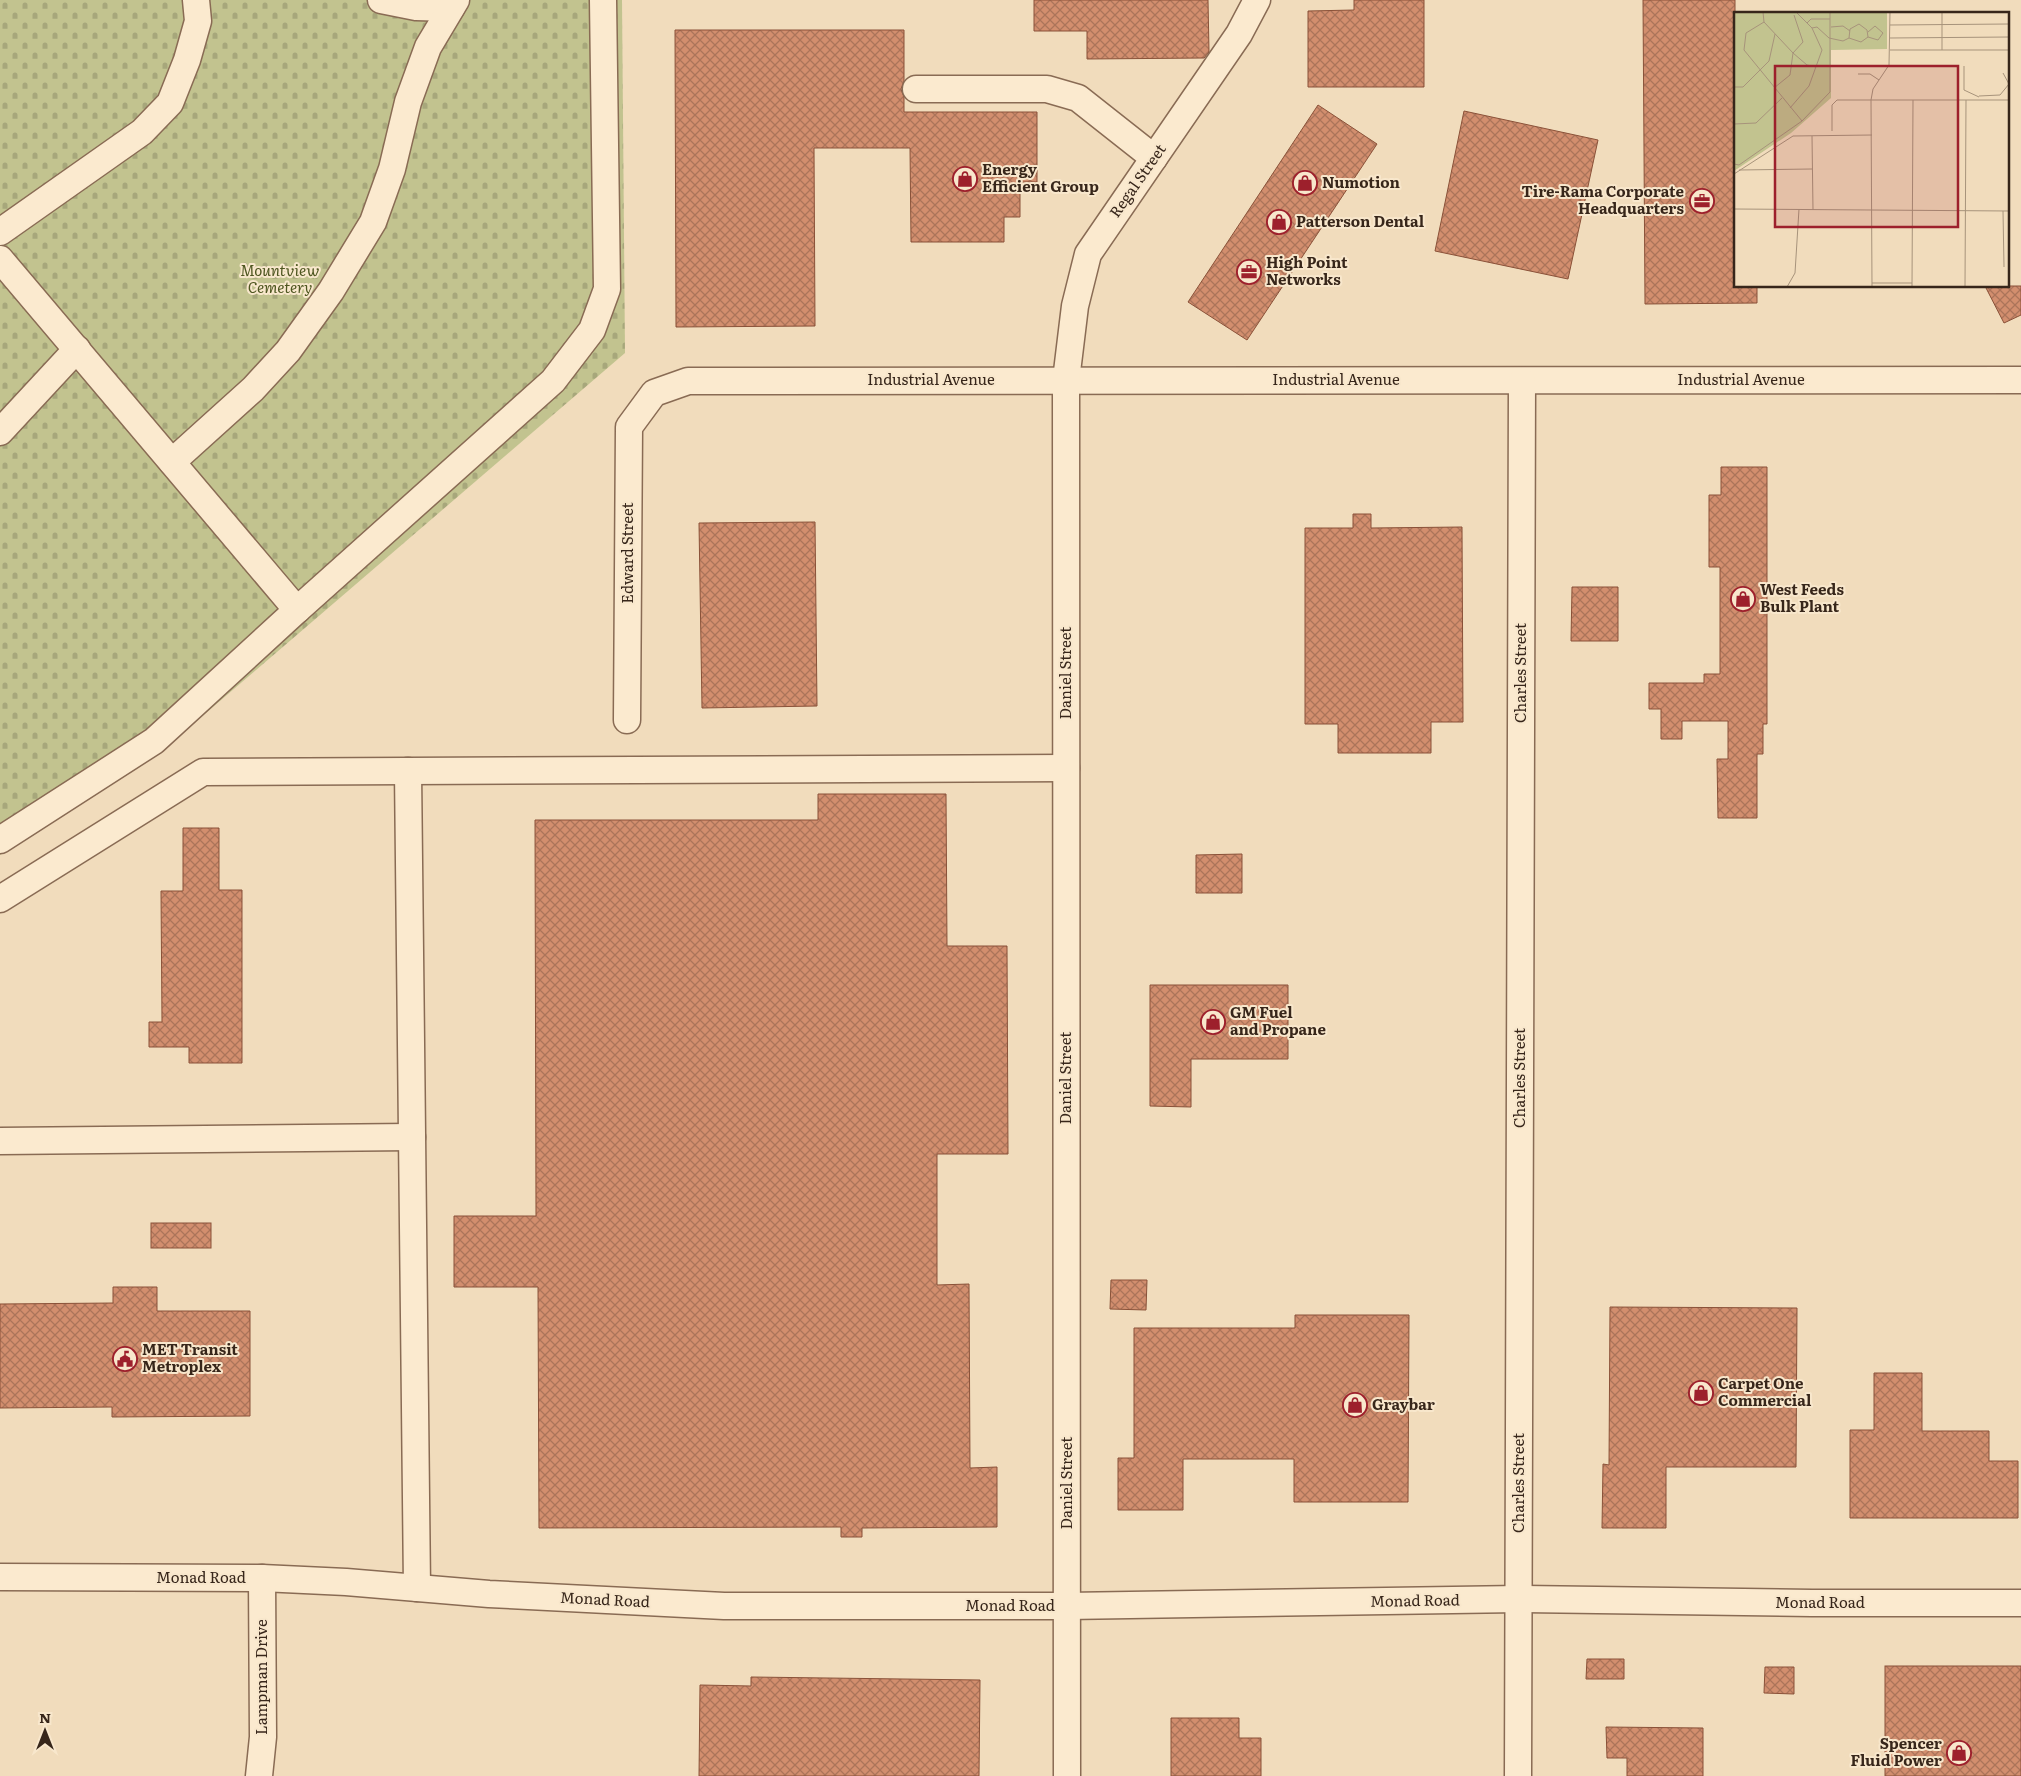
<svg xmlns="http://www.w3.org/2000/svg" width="2021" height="1776" font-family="Literata,serif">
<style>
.cemetery{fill:url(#cemetery-stones)}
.building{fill:url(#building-cross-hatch);stroke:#8a5138}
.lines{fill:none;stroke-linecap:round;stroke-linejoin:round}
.minor-casing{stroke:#896b54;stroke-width:29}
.minor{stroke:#fbeacf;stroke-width:26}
.labels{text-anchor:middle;stroke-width:4;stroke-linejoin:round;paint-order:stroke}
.poi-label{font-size:15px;font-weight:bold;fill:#37261a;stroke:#f8e7cc;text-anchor:start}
.street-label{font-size:15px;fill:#37261a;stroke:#f8e7cc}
.park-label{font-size:15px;font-style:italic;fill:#4d551f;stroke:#f8e7cc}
.inset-road{fill:none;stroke:#a7937b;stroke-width:1}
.view{fill:#9d202c;fill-opacity:0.15;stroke:#9d202c;stroke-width:2.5}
.inset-edge{fill:none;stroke:#37261a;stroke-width:2.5}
</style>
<defs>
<pattern id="cemetery-stones" width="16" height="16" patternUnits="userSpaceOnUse" patternTransform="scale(1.25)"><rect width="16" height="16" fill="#c2c38f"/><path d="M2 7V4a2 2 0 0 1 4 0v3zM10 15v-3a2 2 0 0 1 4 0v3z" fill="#a7a77b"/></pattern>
<pattern id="building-cross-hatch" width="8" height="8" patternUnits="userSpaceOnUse" patternTransform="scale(1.25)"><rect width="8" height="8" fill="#d28e6e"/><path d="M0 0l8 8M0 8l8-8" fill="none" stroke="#ab745a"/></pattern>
</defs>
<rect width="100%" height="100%" fill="#f1dcbc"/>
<polygon class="cemetery" points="0,0 622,0 625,353 178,737 0,855"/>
<g class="building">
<polygon points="1034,0 1208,0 1209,52 1204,58 1087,59 1087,31 1034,31"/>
<polygon points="1354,0 1424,0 1424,87 1308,87 1308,11 1354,10"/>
<polygon points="1643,0 1735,0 1735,286 1757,286 1757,303 1645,304"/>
<polygon points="675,30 904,30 904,81 901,89 904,97 904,112 1037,112 1037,182 1020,182 1020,217 1004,217 1004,242 911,242 910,148 814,148 815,326 676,327"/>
<polygon points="1318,105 1377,144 1247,340 1188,302"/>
<polygon points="1464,111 1598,140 1568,279 1435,251"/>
<polygon points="1985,286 2021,286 2021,315 2004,323"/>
<polygon points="1721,467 1767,467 1767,724 1763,724 1763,754 1757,754 1757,818 1718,818 1717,759 1728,759 1728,721 1682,721 1682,739 1661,739 1661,709 1649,709 1649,683 1704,683 1704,674 1720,674 1720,567 1709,567 1709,495 1721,495"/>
<polygon points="1353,514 1371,514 1371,528 1462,527 1463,722 1431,722 1431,753 1338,753 1338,724 1305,724 1305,528 1353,528"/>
<polygon points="815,522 817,706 702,708 699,523"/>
<polygon points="1572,587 1618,587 1618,641 1571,641"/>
<polygon points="818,794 946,794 947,946 1007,946 1008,1154 937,1154 937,1285 969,1284 970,1468 997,1467 997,1527 862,1528 862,1537 841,1537 841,1527 539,1528 538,1287 454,1287 454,1216 536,1216 535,820 818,820"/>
<polygon points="183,828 219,828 219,890 242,890 242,1063 189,1063 189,1047 149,1047 149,1022 162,1022 161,891 183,891"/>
<polygon points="1242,854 1242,893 1196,893 1196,855"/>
<polygon points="1150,985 1288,985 1288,1059 1191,1059 1191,1107 1150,1106"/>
<rect x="151" y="1223" width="60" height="25"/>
<polygon points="1111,1280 1147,1280 1146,1310 1110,1309"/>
<polygon points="113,1287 157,1287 157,1311 250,1311 250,1416 112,1417 112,1407 0,1408 0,1304 113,1303"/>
<polygon points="1610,1307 1797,1308 1796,1467 1666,1467 1666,1528 1602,1528 1603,1464 1609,1465"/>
<polygon points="1295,1315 1409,1315 1408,1502 1294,1502 1294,1459 1183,1459 1183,1510 1118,1510 1118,1458 1134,1458 1134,1328 1295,1328"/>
<polygon points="1874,1373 1922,1373 1922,1431 1989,1431 1989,1461 2018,1461 2018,1518 1850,1518 1850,1430 1874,1430"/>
<polygon points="1587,1659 1624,1659 1624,1679 1586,1679"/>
<rect x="1885" y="1666" width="136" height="110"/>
<polygon points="1765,1667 1794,1667 1794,1694 1764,1693"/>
<polygon points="751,1677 980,1680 979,1776 699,1776 700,1685 751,1686"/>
<polygon points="1171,1718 1239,1718 1239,1738 1261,1738 1261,1776 1171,1776"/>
<polygon points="1606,1727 1703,1728 1703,1776 1627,1776 1627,1758 1607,1758"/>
</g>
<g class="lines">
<defs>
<g id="minor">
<polyline points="381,0 416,7 451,8"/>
<polyline points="916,89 1047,89 1078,98 1154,158"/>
<polyline points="0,232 142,132 170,103 187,60 198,21 196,0"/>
<polyline points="0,259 297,610 553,381 592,330 607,289 603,0"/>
<polyline points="0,432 77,349"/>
<polyline points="172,462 253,389 288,351 331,291 373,222 392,169 408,102 428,47 456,0"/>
<polyline points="627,720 629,427 654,393 688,381 2021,380"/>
<polyline points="408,771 417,1588"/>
<polyline points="0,840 154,741 297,610"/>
<polyline points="0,899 203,772 1066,768"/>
<polyline points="0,1141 412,1137"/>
<polyline points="0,1577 262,1578 346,1582 489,1594 724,1606 1067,1606 1519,1599 1812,1603 2021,1603"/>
<polyline points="259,1776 263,1737 262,1578"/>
<polyline points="1067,1776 1066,380 1075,306 1088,254 1239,34 1257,0"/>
<polyline points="1518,1776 1522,381"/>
</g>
</defs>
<use href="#minor" class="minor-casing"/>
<use href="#minor" class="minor"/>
</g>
<defs>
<symbol id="shop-ring" viewBox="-11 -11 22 22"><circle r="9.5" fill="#f8e7cc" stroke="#9d202c" stroke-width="1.5"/><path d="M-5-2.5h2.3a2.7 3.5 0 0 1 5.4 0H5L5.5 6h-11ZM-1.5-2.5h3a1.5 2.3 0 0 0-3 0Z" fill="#9d202c"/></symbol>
<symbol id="office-ring" viewBox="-11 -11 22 22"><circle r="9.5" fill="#f8e7cc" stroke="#9d202c" stroke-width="1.5"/><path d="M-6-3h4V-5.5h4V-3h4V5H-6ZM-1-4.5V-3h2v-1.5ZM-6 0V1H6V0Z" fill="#9d202c"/></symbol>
<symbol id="civic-ring" viewBox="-11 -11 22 22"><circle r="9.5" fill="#f8e7cc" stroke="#9d202c" stroke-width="1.5"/><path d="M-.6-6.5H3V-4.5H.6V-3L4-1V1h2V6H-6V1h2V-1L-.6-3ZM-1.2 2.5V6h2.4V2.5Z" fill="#9d202c"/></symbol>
</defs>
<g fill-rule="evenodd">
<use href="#shop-ring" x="951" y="165" width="28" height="28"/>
<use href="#shop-ring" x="1291" y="169" width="28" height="28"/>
<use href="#office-ring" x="1688" y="187" width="28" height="28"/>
<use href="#shop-ring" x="1265" y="208" width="28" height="28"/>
<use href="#office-ring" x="1235" y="258" width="28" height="28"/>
<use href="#shop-ring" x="1729" y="585" width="28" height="28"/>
<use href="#shop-ring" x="1199" y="1008" width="28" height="28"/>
<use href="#civic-ring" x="111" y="1345" width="28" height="28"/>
<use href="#shop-ring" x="1687" y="1379" width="28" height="28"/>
<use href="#shop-ring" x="1341" y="1391" width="28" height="28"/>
<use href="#shop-ring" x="1945" y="1739" width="28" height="28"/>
</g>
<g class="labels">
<g class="poi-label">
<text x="982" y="175">Energy<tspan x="982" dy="17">Efficient Group</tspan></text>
<text x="1322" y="188">Numotion</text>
<text x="1684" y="197" text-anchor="end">Tire-Rama Corporate<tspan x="1684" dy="17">Headquarters</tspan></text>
<text x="1296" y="227">Patterson Dental</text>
<text x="1266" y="268">High Point<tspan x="1266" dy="17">Networks</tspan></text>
<text x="1760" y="595">West Feeds<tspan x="1760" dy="17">Bulk Plant</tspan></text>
<text x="1230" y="1018">GM Fuel<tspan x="1230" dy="17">and Propane</tspan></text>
<text x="142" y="1355">MET Transit<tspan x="142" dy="17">Metroplex</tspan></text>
<text x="1718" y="1389">Carpet One<tspan x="1718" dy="17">Commercial</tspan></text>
<text x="1372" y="1410">Graybar</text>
<text x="1942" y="1749" text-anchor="end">Spencer<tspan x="1942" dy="17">Fluid Power</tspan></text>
</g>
<g class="street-label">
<text transform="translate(1138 181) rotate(-55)" y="5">Regal Street</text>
<text x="931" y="385">Industrial Avenue</text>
<text x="1336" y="385">Industrial Avenue</text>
<text x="1741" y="385">Industrial Avenue</text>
<text transform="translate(628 553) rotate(-90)" y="5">Edward Street</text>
<text transform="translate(1066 673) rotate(-90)" y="5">Daniel Street</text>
<text transform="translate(1521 673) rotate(-90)" y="5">Charles Street</text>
<text transform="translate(1066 1078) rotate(-90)" y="5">Daniel Street</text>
<text transform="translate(1520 1078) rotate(-90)" y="5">Charles Street</text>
<text transform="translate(1067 1483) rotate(-90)" y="5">Daniel Street</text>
<text transform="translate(1519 1483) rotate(-90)" y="5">Charles Street</text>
<text x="201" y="1583">Monad Road</text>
<text transform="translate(605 1600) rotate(3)" y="5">Monad Road</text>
<text transform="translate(1415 1601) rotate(-1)" y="5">Monad Road</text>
<text x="1820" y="1608">Monad Road</text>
<text x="1010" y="1611">Monad Road</text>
<text transform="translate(262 1677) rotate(-90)" y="5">Lampman Drive</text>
</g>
<g class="park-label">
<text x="280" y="276">Mountview<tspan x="280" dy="17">Cemetery</tspan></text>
</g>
</g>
<g transform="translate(1734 12)">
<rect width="275" height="275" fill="#f1dcbc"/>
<path d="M0,0H153V37L97,38V86L57,121L0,159Z" fill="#c2c38f"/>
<path class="inset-road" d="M29,0L30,10L59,41L69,30L60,3M156,0H178M30,10L12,21L10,38L68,109L96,80V0M73,11L77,7H96M125,12L133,18L134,25M156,13L275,12M97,15L109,14L116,19M78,16L83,15L95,26L109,29L115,26L127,30L134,25M134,25L144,28L149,21L141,14L134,20M115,26L116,17L125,12M156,26L275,25M156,38H275M208,38V0M230,54V78L245,85M124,62H136L145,68M0,75H9L35,49L41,22M40,76L56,63L59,41L73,53L82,55M245,84L266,83L275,72L269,61M56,96L75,74L88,38L78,16L62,0M0,112L22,111L48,86M98,119V93L103,88H275M78,124L79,198M0,152L5,153L68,109M5,158L78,157M0,162L59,124L138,123M0,197L275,199M269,199L270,255M138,271H178M53,275L61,261L65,197M138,275L137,88L139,77L155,53L156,0M178,275L179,88M231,275L232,88"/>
<path class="view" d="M41,54H224V215H41Z"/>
<rect width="275" height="275" class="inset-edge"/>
</g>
<g transform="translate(45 1731)" stroke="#f8e7cc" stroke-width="4" paint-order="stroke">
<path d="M0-4L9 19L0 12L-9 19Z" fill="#37261a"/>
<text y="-8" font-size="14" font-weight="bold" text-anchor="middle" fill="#37261a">N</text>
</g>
</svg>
